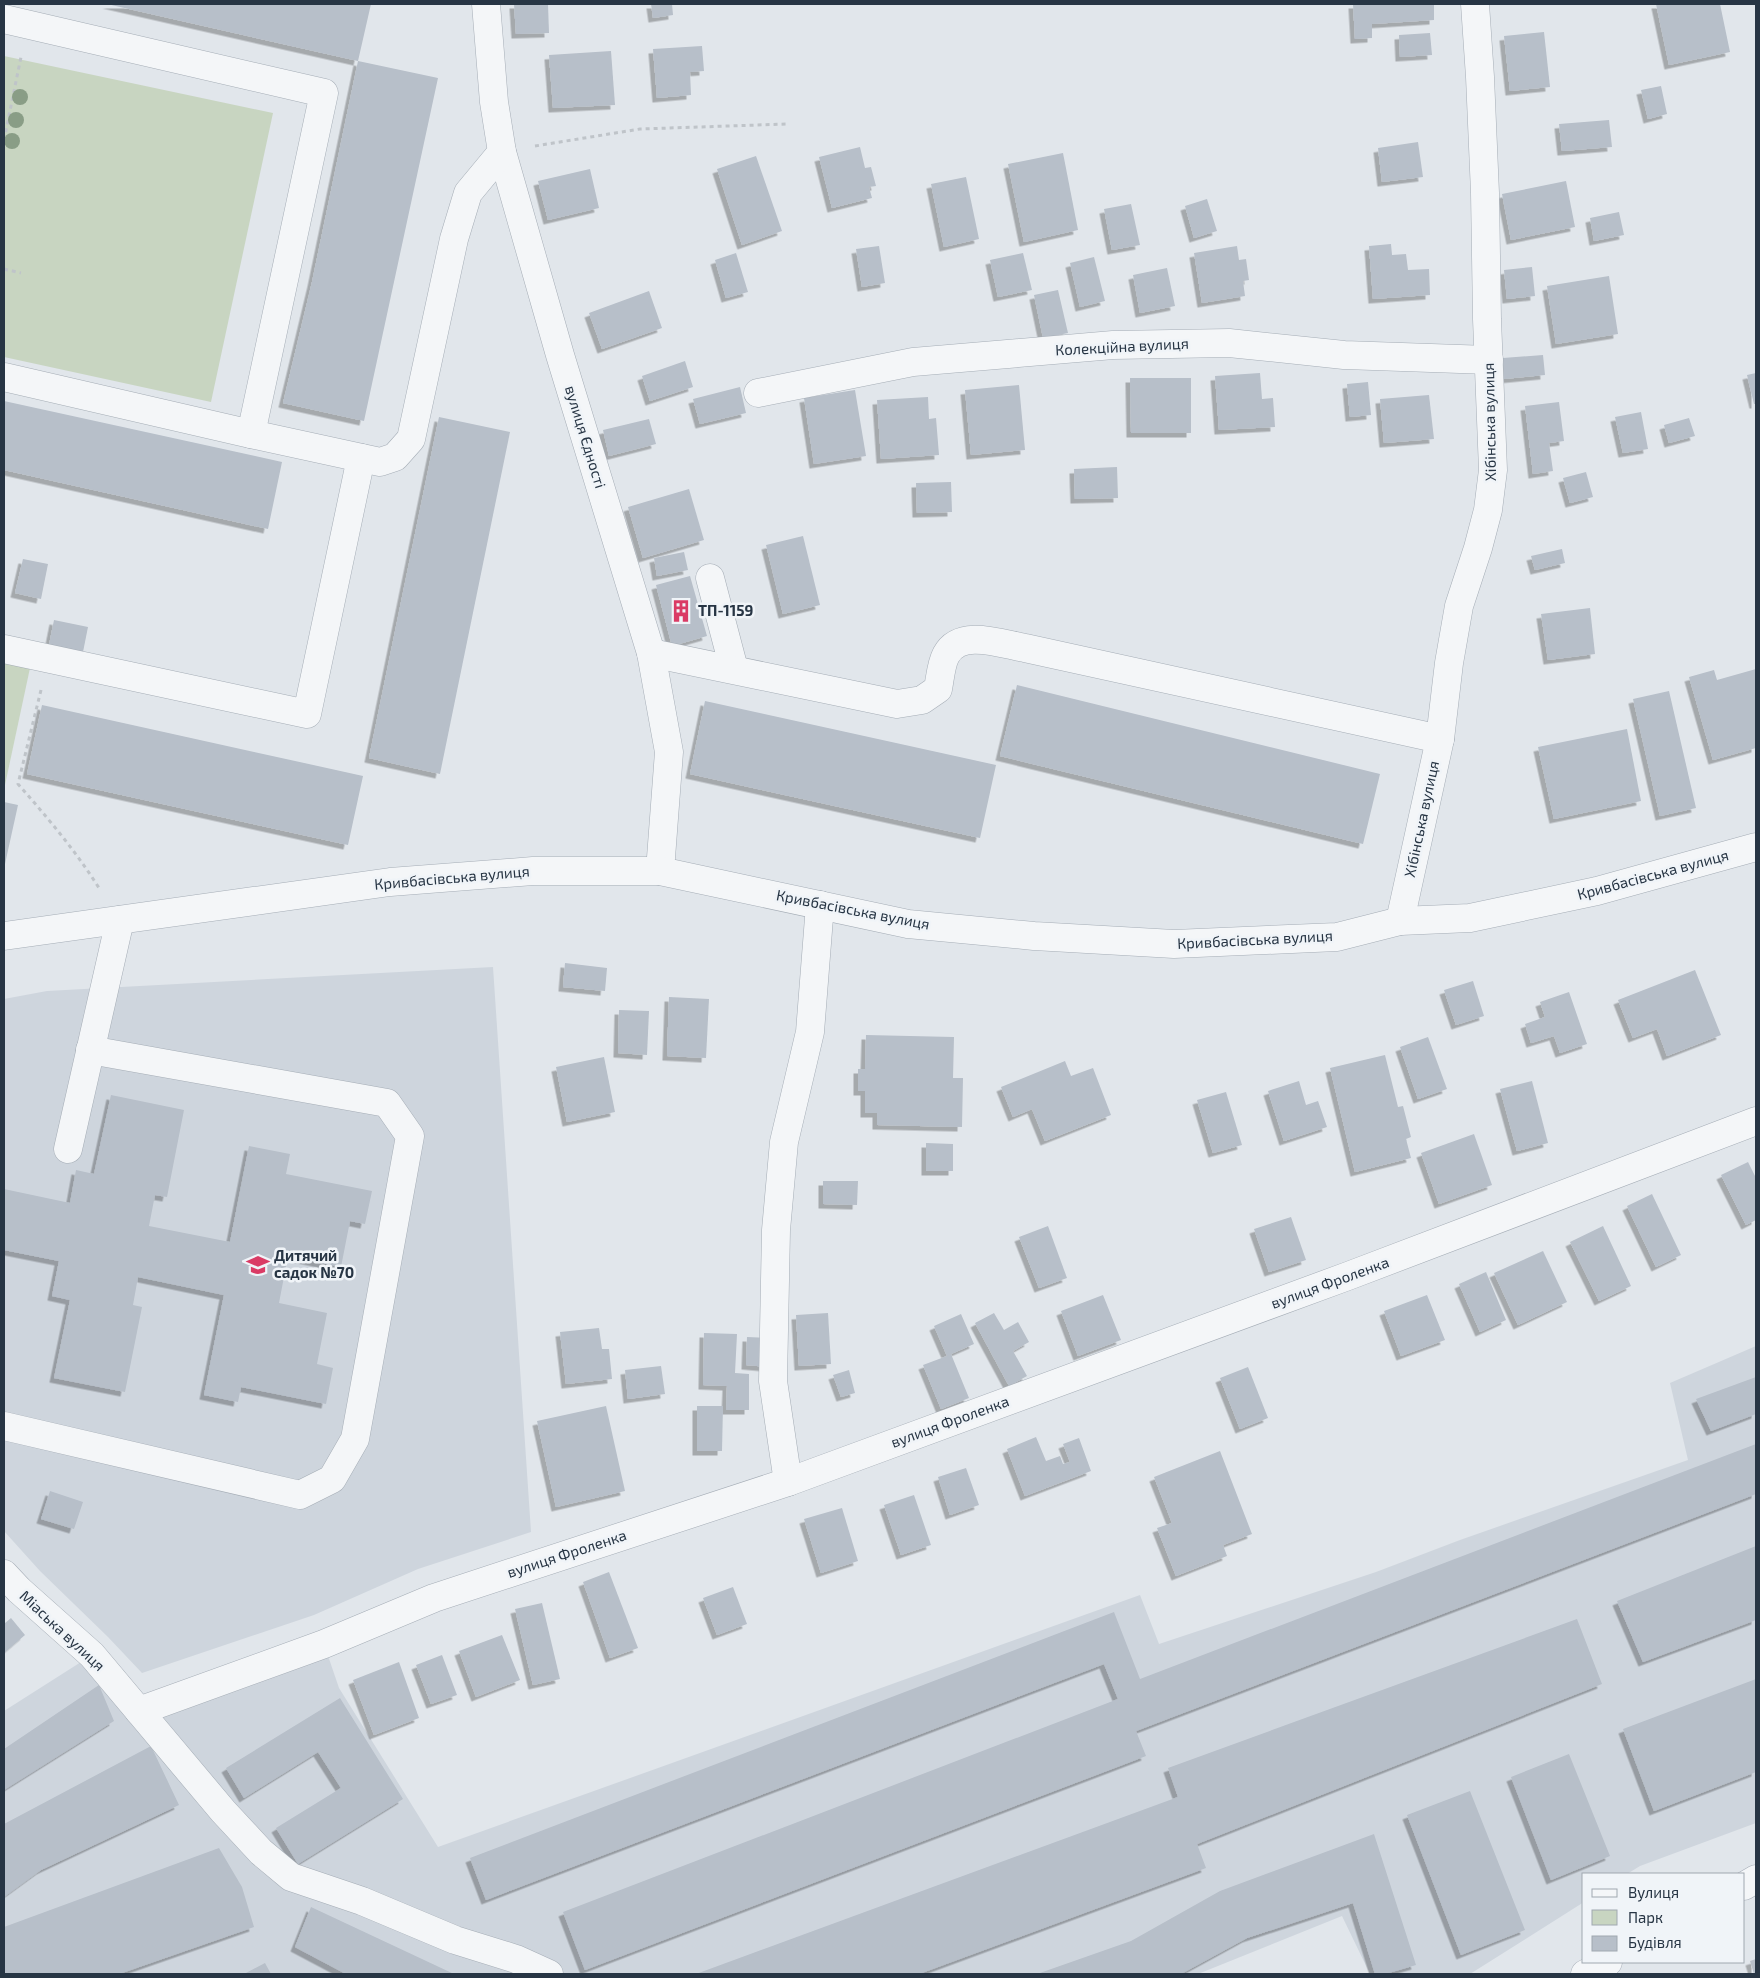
<svg xmlns="http://www.w3.org/2000/svg" width="1760" height="1978" font-family="'Exo 2',sans-serif">
<style>
.built{fill:#ced5dd}
.green{fill:#c8d5c1}
.building{fill:#b7bfc9;filter:url(#shadow)}
.lines{fill:none;stroke-linecap:round;stroke-linejoin:round}
.minor-casing{stroke:#a5adb6;stroke-width:29}
.path{stroke:#bfc4c9;stroke-width:3;stroke-dasharray:4 4;stroke-linecap:butt}
.minor{stroke:#f4f6f8;stroke-width:28}
.tree{fill:#899d86}
.labels{text-anchor:middle;stroke-width:5;stroke-linejoin:round;paint-order:stroke}
.street-label{font-size:15px;fill:#273544;stroke:#f0f4f8}
.poi-label{font-size:15px;font-weight:bold;fill:#273544;stroke:#f0f4f8;text-anchor:start}
</style>
<defs>
<filter id="shadow"><feDropShadow dx="-4.5" dy="4.5" stdDeviation="0" flood-color="#0004"/></filter>
</defs>
<rect width="100%" height="100%" fill="#e1e6eb"/>
<g class="built">
<polygon points="493,967 531,1532 418,1569 314,1615 142,1673 108,1637 40,1571 4,1531 4,999 47,991"/>
<polygon points="1756,1346 1756,1823 1640,1866 1627,1874 1584,1874 1584,1902 1470,1974 1370,1974 1342,1916 1198,1974 4,1974 4,1711 92,1655 139,1711 324,1644 339,1688 438,1847 1140,1595 1159,1644 1376,1572 1460,1540 1688,1460 1670,1383"/>
</g>
<g class="green">
<polygon points="4,56 273,113 211,402 4,357"/>
<polygon points="4,662 30,668 5,785 4,785"/>
</g>
<g class="building">
<polygon points="107,4 371,4 358,61 438,78 364,421 283,403 312,282 358,61"/>
<polygon points="514,4 548,4 549,33 516,34"/>
<polygon points="651,4 672,4 673,15 653,18"/>
<polygon points="1353,4 1434,4 1434,20 1372,24 1372,38 1355,39"/>
<polygon points="1656,4 1720,4 1730,52 1669,65"/>
<polygon points="1544,32 1550,87 1510,91 1504,36"/>
<polygon points="1430,33 1432,55 1400,57 1399,35"/>
<polygon points="702,46 704,71 690,72 691,95 657,98 653,49"/>
<polygon points="611,51 615,105 553,108 549,55"/>
<polygon points="1661,86 1667,114 1648,119 1641,90"/>
<polygon points="1609,120 1612,147 1562,151 1559,124"/>
<polygon points="1418,142 1423,177 1382,182 1378,148"/>
<polygon points="860,147 865,168 871,167 876,186 869,187 872,198 832,208 819,157"/>
<polygon points="1063,153 1078,230 1024,242 1008,164"/>
<polygon points="756,156 782,231 742,245 717,169"/>
<polygon points="590,169 599,208 548,220 538,181"/>
<polygon points="966,177 979,239 944,247 931,184"/>
<polygon points="1566,181 1575,227 1511,240 1502,194"/>
<polygon points="1207,199 1217,231 1194,238 1185,206"/>
<polygon points="1131,204 1140,245 1112,250 1104,209"/>
<polygon points="1619,212 1624,235 1594,241 1590,218"/>
<polygon points="1391,244 1392,255 1406,254 1408,270 1429,269 1430,295 1373,299 1369,246"/>
<polygon points="879,246 885,283 862,287 856,249"/>
<polygon points="1237,246 1239,260 1246,259 1249,280 1243,281 1245,296 1202,303 1194,253"/>
<polygon points="736,253 748,292 726,298 715,260"/>
<polygon points="1023,253 1032,290 998,297 990,260"/>
<polygon points="1094,257 1105,301 1080,307 1070,263"/>
<polygon points="1532,267 1535,296 1507,299 1504,270"/>
<polygon points="1167,268 1175,306 1140,313 1133,275"/>
<polygon points="1609,276 1618,334 1556,344 1547,286"/>
<polygon points="1058,290 1068,333 1043,338 1034,295"/>
<polygon points="649,291 662,328 602,349 589,313"/>
<polygon points="1543,355 1545,375 1504,379 1503,358"/>
<polygon points="685,361 693,387 650,401 642,376"/>
<polygon points="1260,373 1262,399 1273,398 1275,427 1219,430 1215,376"/>
<polygon points="1756,373 1756,404 1754,404 1747,375"/>
<polygon points="1130,378 1191,378 1191,433 1131,433"/>
<polygon points="1368,382 1371,415 1350,417 1347,384"/>
<polygon points="1019,385 1025,450 971,455 965,390"/>
<polygon points="740,387 746,413 700,424 693,399"/>
<polygon points="855,390 866,456 814,464 804,398"/>
<polygon points="1429,395 1434,439 1384,443 1380,399"/>
<polygon points="928,397 929,419 936,418 939,455 881,459 877,400"/>
<polygon points="4,401 282,462 268,529 4,470"/>
<polygon points="1559,402 1564,441 1549,443 1553,471 1533,474 1525,406"/>
<polygon points="1641,412 1648,449 1623,453 1615,417"/>
<polygon points="439,417 510,432 440,774 369,758"/>
<polygon points="1689,418 1695,436 1669,443 1664,425"/>
<polygon points="649,419 656,444 609,456 603,430"/>
<polygon points="1117,467 1118,498 1075,499 1074,469"/>
<polygon points="1586,472 1593,497 1570,503 1563,478"/>
<polygon points="951,482 952,512 917,513 916,483"/>
<polygon points="689,489 704,540 643,558 628,507"/>
<polygon points="803,536 820,605 783,614 766,545"/>
<polygon points="1562,549 1565,563 1535,570 1531,556"/>
<polygon points="684,552 688,570 657,576 654,558"/>
<polygon points="23,559 48,564 41,599 15,593"/>
<polygon points="690,576 707,636 672,646 656,585"/>
<polygon points="1590,608 1595,654 1548,660 1541,614"/>
<polygon points="54,620 88,627 83,652 49,645"/>
<polygon points="1756,669 1756,748 1713,760 1689,677 1714,670 1717,680"/>
<polygon points="1017,685 1380,774 1363,844 1000,756"/>
<polygon points="1669,691 1696,808 1660,816 1633,699"/>
<polygon points="705,701 996,765 980,838 690,774"/>
<polygon points="42,705 363,776 348,845 27,774"/>
<polygon points="1627,729 1641,801 1554,819 1538,747"/>
<polygon points="4,802 18,805 5,864 4,863"/>
<polygon points="565,963 607,968 605,991 563,987"/>
<polygon points="1695,970 1721,1035 1667,1056 1657,1029 1633,1038 1618,1000"/>
<polygon points="1473,981 1484,1016 1456,1025 1444,990"/>
<polygon points="1569,992 1587,1044 1560,1053 1554,1036 1531,1043 1525,1024 1545,1017 1540,1002"/>
<polygon points="669,997 709,999 706,1058 667,1056"/>
<polygon points="619,1010 649,1011 647,1055 618,1053"/>
<polygon points="866,1035 954,1037 953,1078 963,1078 962,1127 877,1125 877,1113 865,1113 865,1091 858,1091 858,1069 865,1069"/>
<polygon points="1428,1037 1447,1089 1418,1099 1400,1047"/>
<polygon points="1385,1055 1398,1107 1403,1106 1411,1137 1406,1139 1411,1158 1355,1172 1330,1068"/>
<polygon points="604,1057 615,1112 567,1122 556,1067"/>
<polygon points="1065,1061 1071,1076 1093,1068 1111,1115 1045,1141 1032,1109 1013,1117 1001,1087"/>
<polygon points="1299,1081 1306,1105 1318,1101 1327,1127 1284,1141 1268,1091"/>
<polygon points="1532,1081 1548,1143 1517,1151 1500,1089"/>
<polygon points="1226,1092 1242,1145 1213,1153 1197,1100"/>
<polygon points="111,1095 184,1110 167,1197 155,1195 149,1226 230,1242 249,1146 290,1154 286,1174 372,1191 365,1224 350,1221 341,1267 288,1256 279,1303 327,1313 317,1364 333,1368 326,1404 241,1387 238,1402 204,1395 224,1295 138,1277 133,1305 142,1307 125,1392 54,1378 70,1300 52,1296 59,1261 4,1250 4,1189 70,1203 76,1170 94,1174"/>
<polygon points="1474,1134 1492,1185 1439,1204 1421,1153"/>
<polygon points="926,1143 953,1144 953,1171 926,1171"/>
<polygon points="1748,1162 1756,1178 1756,1220 1746,1225 1721,1175"/>
<polygon points="823,1181 858,1181 857,1205 823,1204"/>
<polygon points="1652,1194 1681,1255 1656,1267 1627,1206"/>
<polygon points="1291,1217 1306,1260 1269,1272 1254,1229"/>
<polygon points="1048,1226 1067,1278 1039,1288 1019,1237"/>
<polygon points="1603,1226 1631,1286 1599,1301 1570,1242"/>
<polygon points="1543,1251 1567,1302 1518,1325 1494,1273"/>
<polygon points="1486,1272 1506,1320 1480,1332 1459,1284"/>
<polygon points="1103,1295 1121,1340 1078,1356 1061,1311"/>
<polygon points="1427,1295 1445,1340 1401,1356 1384,1311"/>
<polygon points="828,1313 831,1364 799,1366 796,1315"/>
<polygon points="994,1313 1004,1330 1018,1322 1029,1342 1013,1351 1027,1376 1009,1386 975,1323"/>
<polygon points="961,1314 974,1344 951,1354 969,1398 941,1409 923,1365 947,1356 934,1326"/>
<polygon points="599,1328 602,1349 609,1349 612,1379 566,1384 560,1332"/>
<polygon points="704,1333 737,1334 735,1373 749,1374 749,1410 726,1410 727,1386 703,1385"/>
<polygon points="747,1337 770,1338 768,1367 746,1365"/>
<polygon points="661,1366 665,1394 628,1399 625,1370"/>
<polygon points="1248,1367 1268,1418 1240,1429 1220,1378"/>
<polygon points="849,1370 855,1393 841,1397 833,1375"/>
<polygon points="1756,1377 1756,1414 1711,1431 1696,1399"/>
<polygon points="606,1406 625,1491 556,1507 537,1421"/>
<polygon points="697,1406 723,1406 722,1451 697,1451"/>
<polygon points="1036,1437 1046,1461 1060,1456 1063,1464 1070,1462 1063,1444 1079,1438 1091,1471 1025,1496 1007,1449"/>
<polygon points="1756,1444 1756,1494 1136,1731 1146,1756 585,1970 563,1912 1118,1699 1104,1664 486,1900 470,1858 1114,1612 1140,1679"/>
<polygon points="1220,1451 1252,1534 1223,1545 1227,1556 1176,1576 1157,1528 1172,1523 1154,1477"/>
<polygon points="966,1468 979,1505 950,1515 938,1477"/>
<polygon points="50,1491 83,1502 74,1529 41,1519"/>
<polygon points="914,1495 931,1545 901,1555 884,1505"/>
<polygon points="842,1508 858,1561 821,1573 804,1519"/>
<polygon points="1756,1546 1756,1620 1643,1662 1617,1601"/>
<polygon points="609,1572 638,1648 610,1658 583,1582"/>
<polygon points="733,1587 747,1624 717,1635 703,1598"/>
<polygon points="542,1603 560,1679 533,1685 515,1609"/>
<polygon points="11,1618 25,1635 4,1653 4,1624"/>
<polygon points="1577,1619 1602,1684 1197,1844 1206,1868 919,1974 696,1974 1178,1797 1168,1768"/>
<polygon points="502,1635 520,1680 476,1697 459,1651"/>
<polygon points="442,1655 457,1695 431,1704 416,1665"/>
<polygon points="399,1662 419,1718 374,1735 353,1680"/>
<polygon points="1756,1679 1756,1772 1654,1811 1623,1729"/>
<polygon points="99,1685 114,1721 4,1790 4,1749"/>
<polygon points="340,1698 403,1799 298,1864 276,1828 341,1788 318,1752 244,1798 226,1768"/>
<polygon points="151,1746 179,1805 41,1870 4,1897 4,1824"/>
<polygon points="1569,1754 1610,1856 1551,1880 1511,1777"/>
<polygon points="1470,1791 1525,1930 1461,1955 1407,1815"/>
<polygon points="1374,1834 1416,1965 1385,1974 1375,1974 1353,1903 1247,1938 1181,1974 1037,1974 1131,1941 1220,1891"/>
<polygon points="219,1848 242,1887 254,1927 119,1974 4,1974 4,1927"/>
<polygon points="311,1907 454,1974 346,1974 295,1947"/>
<polygon points="1756,1959 1756,1974 1754,1974 1750,1961"/>
<polygon points="265,1963 271,1974 244,1974"/>
</g>
<g class="lines">
<defs>
<g id="minor">
<polyline points="486,4 494,102 502,152 560,355 651,653 669,752 660,871"/>
<polyline points="4,19 324,93 251,434 4,377"/>
<polyline points="758,393 913,362 1113,345 1229,343 1344,355 1489,360"/>
<polyline points="251,434 380,462 395,457 411,439 454,239 468,193 502,152"/>
<polyline points="710,578 734,669"/>
<polyline points="4,649 307,714 361,458"/>
<path d="M651,653L897,704L922,700L938,689C940,679 941,664 946,655C960,628 1002,644 1025,648L1440,739"/>
<polyline points="1400,921 1440,739 1449,663 1459,606 1478,548 1488,510 1493,470 1487,319 1485,193 1480,77 1475,4"/>
<polyline points="4,936 390,882 533,871 660,871 908,924 1034,936 1174,944 1337,937 1400,921 1470,918 1597,891 1756,847"/>
<polyline points="68,1149 120,920"/>
<polyline points="4,1426 300,1495 332,1479 355,1439 410,1136 387,1103 90,1050"/>
<polyline points="788,1482 773,1381 776,1230 784,1142 810,1032 820,905"/>
<polyline points="4,1574 19,1590 92,1655 223,1811 261,1852 291,1877 362,1901 455,1940 516,1959 549,1974"/>
<polyline points="139,1711 324,1644 434,1598 788,1482 1348,1276 1756,1121"/>
<polyline points="1744,1886 1756,1879"/>
<polyline points="1585,1974 1608,1962"/>
</g>
</defs>
<use href="#minor" class="minor-casing"/>
<g class="path">
<polyline points="4,140 21,57"/>
<polyline points="535,146 640,129 787,124"/>
<polyline points="4,269 21,273"/>
<path d="M41,690L18,784C47,817 75,850 99,888"/>
</g>
<use href="#minor" class="minor"/>
</g>
<g class="tree">
<circle cx="20" cy="97" r="8"/>
<circle cx="16" cy="120" r="8"/>
<circle cx="12" cy="141" r="8"/>
</g>
<defs>
<symbol id="building-bare" viewBox="-9 -9 18 18"><path d="M-4-6H4V6H1V3H-1V6H-4ZM-2.5-4.3h1.7v1.8h-1.7ZM.8-4.3h1.7v1.8H.8ZM-2.5-1h1.7V.8h-1.7ZM.8-1h1.7V.8H.8Z" fill="#da3b65" stroke="#f0f4f8" stroke-width="2.5" paint-order="stroke"/></symbol>
<symbol id="school-bare" viewBox="-9 -9 18 18"><path d="M0-5L7-2L0 1L-7-2ZM-4 1L0 2.5L4 1V4Q0 6-4 4Z" fill="#da3b65" stroke="#f0f4f8" stroke-width="2.5" paint-order="stroke"/></symbol>
</defs>
<g fill-rule="evenodd">
<use href="#building-bare" x="665" y="595" width="32" height="32"/>
<use href="#school-bare" x="242" y="1249" width="32" height="32"/>
</g>
<g class="labels">
<g class="street-label">
<text transform="translate(1122 347) rotate(-3)" y="5">Колекційна вулиця</text>
<text transform="translate(1490 422) rotate(-91)" y="5">Хібінська вулиця</text>
<text transform="translate(585 437) rotate(73)" y="5">вулиця Єдності</text>
<text transform="translate(1422 819) rotate(-78)" y="5">Хібінська вулиця</text>
<text transform="translate(1653 875) rotate(-15)" y="5">Кривбасівська вулиця</text>
<text transform="translate(452 878) rotate(-5)" y="5">Кривбасівська вулиця</text>
<text transform="translate(853 910) rotate(11)" y="5">Кривбасівська вулиця</text>
<text transform="translate(1255 940) rotate(-3)" y="5">Кривбасівська вулиця</text>
<text transform="translate(1330 1283) rotate(-20)" y="5">вулиця Фроленка</text>
<text transform="translate(950 1422) rotate(-20)" y="5">вулиця Фроленка</text>
<text transform="translate(567 1554) rotate(-18)" y="5">вулиця Фроленка</text>
<text transform="translate(62 1631) rotate(43)" y="5">Міаська вулиця</text>
</g>
<g class="poi-label">
<text x="698" y="616">ТП-1159</text>
<text x="274" y="1261">Дитячий<tspan x="274" dy="17">садок №70</tspan></text>
</g>
</g>
<rect width="1760" height="1978" fill="none" stroke="#273544" stroke-width="10"/>
<rect x="1582" y="1873" width="162" height="90" fill="#f0f4f8" stroke="#a0a8b0"/>
<rect x="1592" y="1889" width="25" height="8" fill="#f4f6f8" stroke="#a0a8b0"/>
<text x="1628" y="1898" font-size="15" fill="#273544">Вулиця</text>
<rect x="1592" y="1910" width="25" height="15" fill="#c8d5c1" stroke="#a0a8b0"/>
<text x="1628" y="1923" font-size="15" fill="#273544">Парк</text>
<rect x="1592" y="1936" width="25" height="15" fill="#b7bfc9" stroke="#a0a8b0"/>
<text x="1628" y="1948" font-size="15" fill="#273544">Будівля</text>
</svg>
